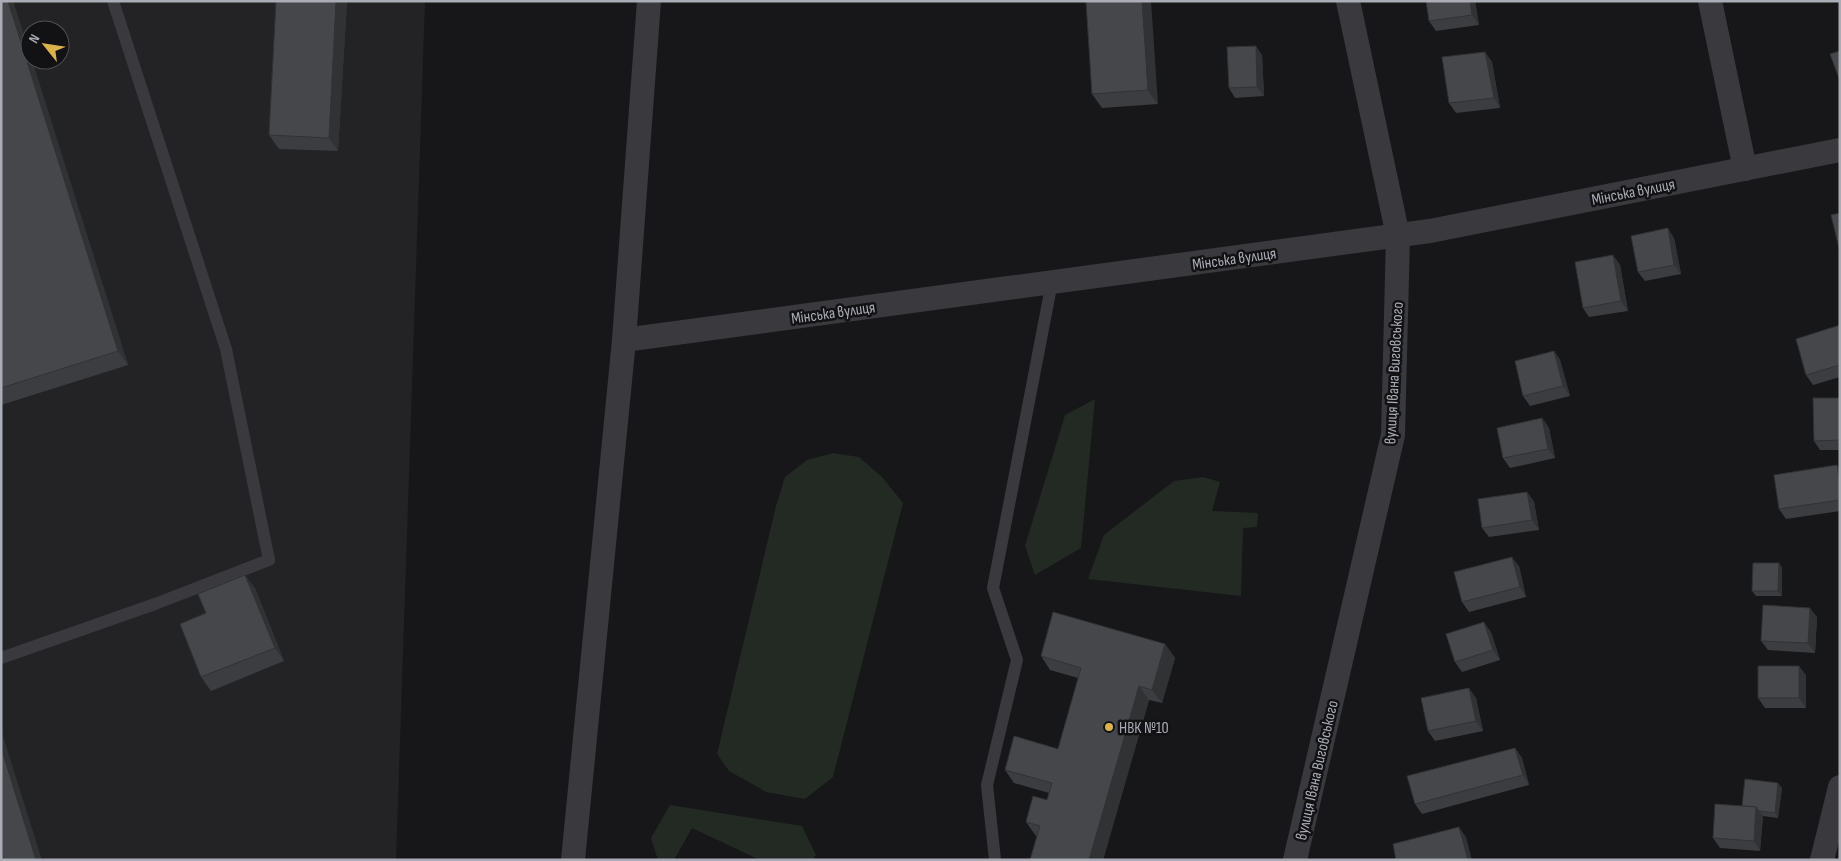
<svg xmlns="http://www.w3.org/2000/svg" width="1841" height="861" font-family="'Sofia Sans Condensed',sans-serif">
<style>
.built{fill:#232325;fill-rule:evenodd}
.green{fill:#232a24}
.lines{fill:none;stroke-linecap:round;stroke-linejoin:round}
.lane{stroke:#3a3a3e;stroke-width:12}
.street{stroke:#3a3a3e;stroke-width:24}
.wall{fill:#3c3d40}
.shaded-wall{fill:#313234}
.building{fill:#46474a;stroke:#313234}
.poi-dot{fill:#dbb24c;stroke:#121113;stroke-width:2}
.labels{text-anchor:middle;stroke-width:5;stroke-linejoin:round;paint-order:stroke}
.street-label{font-size:16px;fill:#aaadb6;stroke:#121113}
.poi-label{font-size:16px;fill:#aaadb6;stroke:#121113;text-anchor:start}
</style>
<rect width="100%" height="100%" fill="#171618"/>
<path class="built" d="M1,1H425L396,860H1ZM30,30H60V60H30Z"/>
<g class="green">
<polygon points="1095,399 1081,548 1035,575 1025,546 1065,415"/>
<polygon points="833,453 859,457 882,477 903,503 833,777 805,799 766,792 729,771 717,754 776,506 785,477 807,460"/>
<polygon points="1203,477 1220,482 1212,511 1258,513 1257,527 1243,528 1241,596 1088,579 1104,535 1174,481"/>
<polygon points="670,805 802,826 816,855 812,860 760,860 692,828 674,860 658,860 651,838"/>
</g>
<g class="lines">
<g class="lane">
<polyline points="1,658 155,604 269,560 226,349 113,1"/>
<polyline points="995,860 987,785 1017,660 993,588 1052,282"/>
</g>
<g class="street">
<polyline points="1710,1 1745,169"/>
<polyline points="624,340 1430,231 1840,150"/>
<polyline points="573,860 624,340 649,1"/>
<polyline points="1295,860 1393,435 1398,236 1348,1"/>
<polyline points="1822,860 1840,787"/>
</g>
</g>
<g class="wall">
<polygon points="1,1 13,1 128,365 1,405"/>
<polygon points="276,1 347,1 338,151 279,149 269,135"/>
<polygon points="1086,1 1158,104 1102,108 1092,94"/>
<polygon points="1475,1 1479,25 1436,31 1429,21"/>
<polygon points="1485,52 1492,62 1500,108 1456,113 1449,103"/>
<polygon points="1262,55 1264,96 1235,98 1229,88"/>
<polygon points="1674,238 1681,274 1645,281 1638,272"/>
<polygon points="1613,255 1620,265 1628,311 1589,317 1583,308"/>
<polygon points="1840,325 1840,377 1813,385 1806,375"/>
<polygon points="1554,351 1560,360 1570,396 1530,406 1523,396"/>
<polygon points="1840,398 1840,450 1820,450 1814,441"/>
<polygon points="1542,418 1549,428 1555,458 1510,468 1503,458"/>
<polygon points="1840,469 1840,511 1786,519 1779,509"/>
<polygon points="1527,492 1534,502 1539,530 1489,537 1482,528"/>
<polygon points="1779,563 1782,568 1782,596 1756,596 1752,591"/>
<polygon points="1519,566 1526,597 1469,612 1462,602"/>
<polygon points="255,588 284,661 211,691 201,677 206,613"/>
<polygon points="1817,617 1815,653 1768,650 1761,641"/>
<polygon points="1491,632 1500,660 1462,672 1455,662"/>
<polygon points="1165,644 1175,658 1162,703 1149,700 1103,860 1030,860 1037,836 1036,836 1026,822 1047,800 1049,793 1014,783 1005,770 1058,749 1078,678 1050,670 1041,656"/>
<polygon points="1806,675 1806,708 1765,708 1758,698"/>
<polygon points="1476,698 1483,731 1435,741 1428,731"/>
<polygon points="1515,748 1522,758 1529,785 1422,814 1415,804"/>
<polygon points="1782,788 1778,818 1763,816 1760,851 1720,848 1713,838 1742,806"/>
</g>
<g class="shaded-wall">
<polygon points="8,1 13,1 30,54 30,60 32,60 128,365 118,351"/>
<polygon points="336,1 347,1 338,151 329,138"/>
<polygon points="1142,1 1151,1 1158,104 1148,90"/>
<polygon points="1470,1 1475,1 1479,25 1472,15"/>
<polygon points="1256,46 1262,55 1264,96 1257,87"/>
<polygon points="1485,52 1492,62 1500,108 1494,98"/>
<polygon points="1668,228 1674,238 1681,274 1674,265"/>
<polygon points="1613,255 1620,265 1628,311 1621,301"/>
<polygon points="1554,351 1560,360 1570,396 1563,386"/>
<polygon points="1542,418 1549,428 1555,458 1548,449"/>
<polygon points="1837,465 1840,469 1840,482"/>
<polygon points="1527,492 1534,502 1539,530 1532,520"/>
<polygon points="1512,557 1519,566 1526,597 1520,587"/>
<polygon points="1779,563 1782,568 1782,596 1778,591"/>
<polygon points="245,575 255,588 284,661 275,648"/>
<polygon points="1810,608 1817,617 1815,653 1808,643"/>
<polygon points="1484,622 1491,632 1500,660 1493,650"/>
<polygon points="1165,644 1175,658 1162,703 1152,690"/>
<polygon points="1799,666 1806,675 1806,708 1799,698"/>
<polygon points="1139,686 1149,700 1103,860 1089,860"/>
<polygon points="1469,688 1476,698 1483,731 1476,721"/>
<polygon points="1,730 42,860 36,860 1,747"/>
<polygon points="1515,748 1522,758 1529,785 1523,775"/>
<polygon points="1778,783 1782,788 1778,818 1775,813"/>
<polygon points="1756,807 1763,816 1760,851 1754,841"/>
<polygon points="1459,827 1466,837 1472,860 1468,860"/>
</g>
<g class="building">
<polygon points="1,1 8,1 118,351 1,388"/>
<polygon points="276,1 336,1 329,138 269,135"/>
<polygon points="1086,1 1142,1 1148,90 1092,94"/>
<polygon points="1426,1 1470,1 1472,15 1429,21"/>
<polygon points="1256,46 1257,87 1229,88 1227,47"/>
<polygon points="1840,51 1840,81 1830,54"/>
<polygon points="1485,52 1494,98 1449,103 1442,57"/>
<polygon points="1840,213 1840,252 1831,215"/>
<polygon points="1668,228 1674,265 1638,272 1631,236"/>
<polygon points="1613,255 1621,301 1583,308 1575,262"/>
<polygon points="1840,325 1840,365 1806,375 1796,339"/>
<polygon points="1554,351 1563,386 1523,396 1515,361"/>
<polygon points="1813,398 1840,398 1840,440 1814,441"/>
<polygon points="1542,418 1548,449 1503,458 1497,428"/>
<polygon points="1837,465 1840,482 1840,500 1779,509 1774,475"/>
<polygon points="1527,492 1532,520 1482,528 1478,499"/>
<polygon points="1512,557 1520,587 1462,602 1454,572"/>
<polygon points="1753,563 1779,563 1778,591 1752,591"/>
<polygon points="245,575 275,648 201,677 180,624 206,613 198,594"/>
<polygon points="1763,605 1810,608 1808,643 1761,641"/>
<polygon points="1053,612 1165,644 1152,690 1139,686 1089,860 1030,860 1040,826 1026,822 1033,796 1047,800 1052,783 1005,770 1014,736 1058,749 1081,668 1041,656"/>
<polygon points="1484,622 1493,650 1455,662 1446,634"/>
<rect x="1758" y="666" width="41" height="32"/>
<polygon points="1469,688 1476,721 1428,731 1421,698"/>
<polygon points="1,747 36,860 1,860"/>
<polygon points="1515,748 1523,775 1415,804 1407,776"/>
<polygon points="1745,779 1778,783 1775,813 1759,811 1756,807 1742,806"/>
<polygon points="1715,804 1756,807 1754,841 1713,838"/>
<polygon points="1459,827 1468,860 1396,860 1393,844"/>
</g>
<circle class="poi-dot" cx="1109" cy="727" r="5"/>
<g class="labels">
<g class="street-label">
<text transform="translate(1633 191) rotate(-11)" y="6">Мінська вулиця</text>
<text transform="translate(1234 258) rotate(-8)" y="6">Мінська вулиця</text>
<text transform="translate(833 312) rotate(-8)" y="6">Мінська вулиця</text>
<text transform="translate(1393 373) rotate(-87)" y="6">вулиця Івана Виговського</text>
<text transform="translate(1316 770) rotate(-77)" y="6">вулиця Івана Виговського</text>
</g>
<g class="poi-label">
<text x="1119" y="733">НВК №10</text>
</g>
</g>
<rect width="1841" height="861" fill="none" stroke="#aaadb6" stroke-width="5"/>
<g transform="translate(45 45) rotate(300)"><circle r="24" fill="#121113" stroke="#4f4f54"/>
<path d="M0-4L9 19L0 12L-9 19Z" fill="#dbb24c"/>
<text y="-8" font-size="14" font-weight="bold" text-anchor="middle" fill="#aaadb6">N</text>
</g>
</svg>
